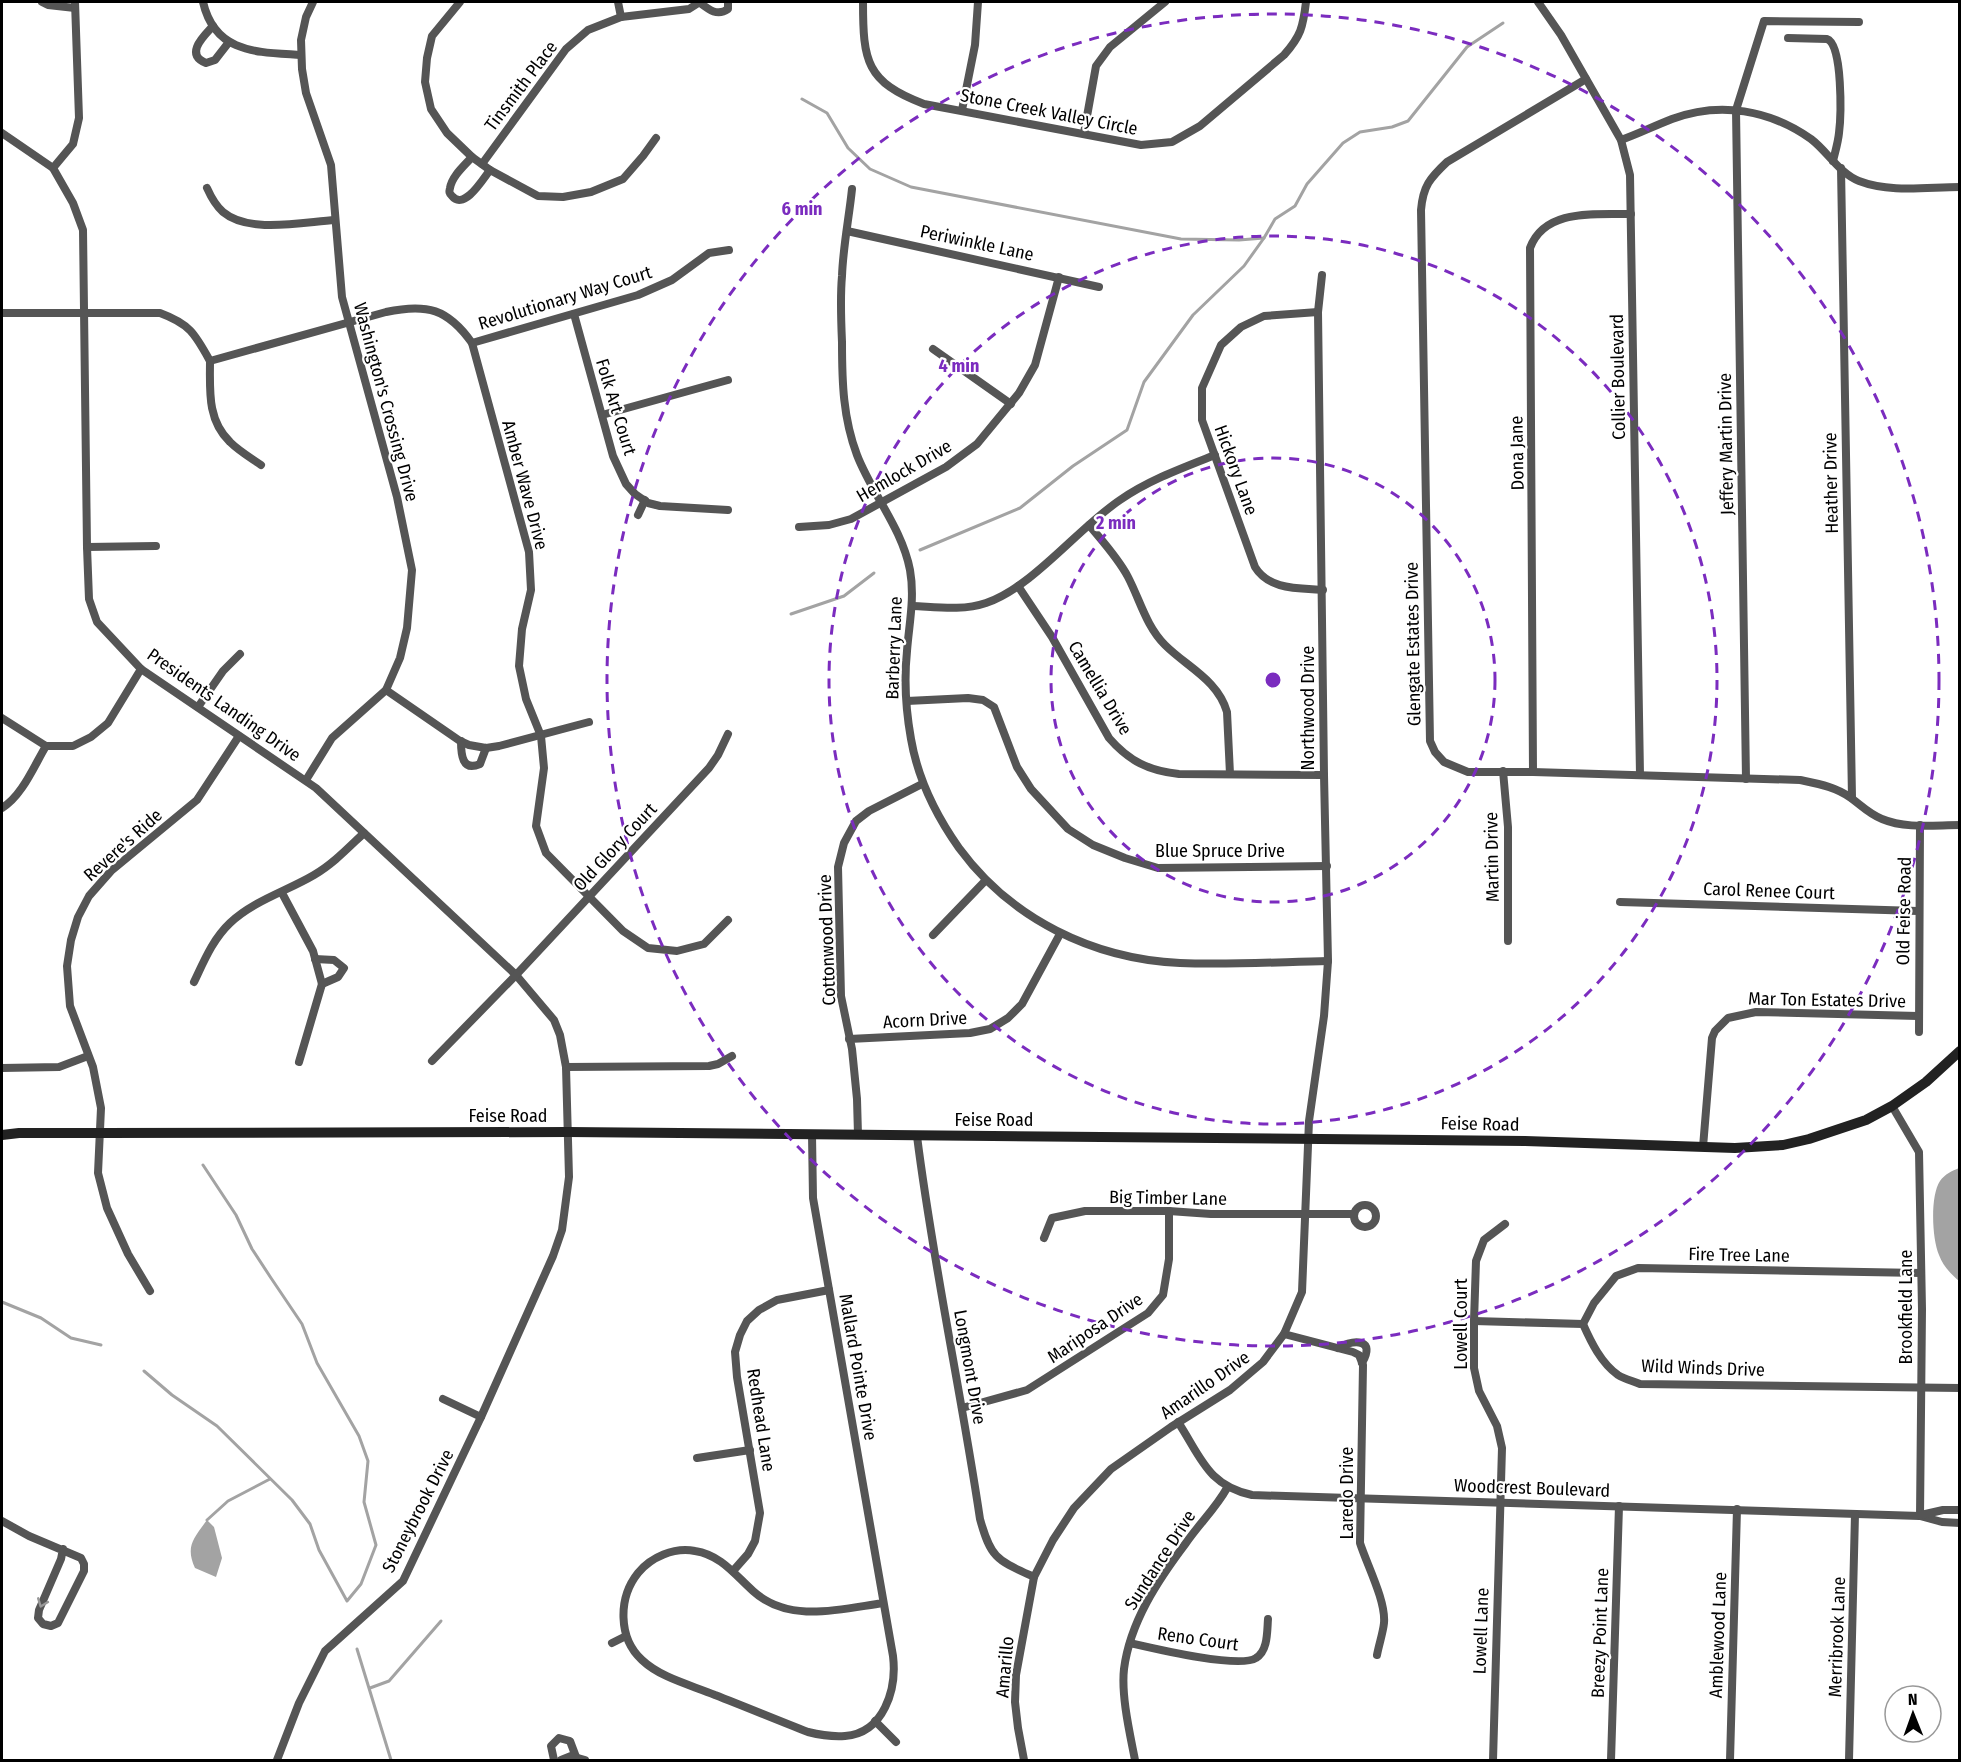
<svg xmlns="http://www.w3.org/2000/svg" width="1961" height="1762" font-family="'Fira Sans Condensed',sans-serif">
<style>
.water{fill:#a3a3a3}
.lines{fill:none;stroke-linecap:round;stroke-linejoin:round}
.stream{stroke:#a3a3a3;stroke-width:3}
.minor{stroke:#555;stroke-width:8}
.secondary{stroke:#222;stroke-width:10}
.oneway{stroke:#999}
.ring{fill:none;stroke:#7b2cbf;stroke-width:3;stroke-dasharray:10 8}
.labels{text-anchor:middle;stroke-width:4.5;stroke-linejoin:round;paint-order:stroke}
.street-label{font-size:18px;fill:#000;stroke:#fff}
.centre{fill:#7b2cbf;stroke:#fff;stroke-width:3}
.ring-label{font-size:18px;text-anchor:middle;font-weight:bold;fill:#7b2cbf;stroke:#fff;stroke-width:4.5;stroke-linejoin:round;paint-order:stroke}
</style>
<rect width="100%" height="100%" fill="#fff"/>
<g class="water">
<path d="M1959,1168H1960L1959,1281C1951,1274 1943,1266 1939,1255C1932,1239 1930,1196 1940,1181C1945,1174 1952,1171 1959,1168Z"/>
<path d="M207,1520L214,1527L222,1558L216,1577L195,1568C185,1546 194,1538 207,1520Z"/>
</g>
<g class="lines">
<g class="stream">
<polyline points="802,99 827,113 848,148 870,169 911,187 1181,239 1239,240 1264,238"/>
<polyline points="920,550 1020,508 1073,466 1127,430 1144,382 1193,315 1244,266 1264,238 1275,219 1295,206 1307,184 1343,143 1360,132 1392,127 1408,121 1467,47 1503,23"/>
<polyline points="791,614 844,596 874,573"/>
<polyline points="2,1302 41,1318 71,1338 101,1345"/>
<polyline points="144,1371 172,1395 217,1426 292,1500 310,1524 319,1550 347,1601 361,1584 376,1545 364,1502 368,1461 359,1436 317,1363 302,1324 271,1278 252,1249 236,1215 203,1165"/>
<polyline points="207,1520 228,1501 270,1479"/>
<polyline points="357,1649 391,1760"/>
<polyline points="370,1688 389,1681 441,1621"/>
</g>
<g class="minor">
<polyline points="42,2 48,5 75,8"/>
<path d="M203,2C215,54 258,52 301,55"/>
<polyline points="460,2 432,36 427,58 425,82 431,109 447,133 472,157 490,170 538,196 563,197 591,192 623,179 643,156 656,138"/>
<polyline points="618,2 621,17"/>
<path d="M699,2C708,9 717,17 728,9V2"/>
<path d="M863,2C863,61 866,82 924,104L1141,145L1172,142L1200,126L1284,55C1301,36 1303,27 1306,2"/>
<polyline points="1538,2 1561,35 1621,140 1630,175 1640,775"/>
<path d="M213,26C204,36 184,54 206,63L215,60L229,42"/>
<path d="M1788,38L1827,39C1843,44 1841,117 1839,133C1838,143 1835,152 1833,161"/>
<path d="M1586,79L1447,162C1430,178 1423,186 1421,210L1430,741L1435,752L1444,762L1468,772H1533L1800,780C1819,784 1836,787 1851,798C1862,806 1869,814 1882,819C1906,829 1934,825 1960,825"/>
<polyline points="962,110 975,45 978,2"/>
<polyline points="2,133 53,168 73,203 83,230 87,547 89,599 97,622 141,669 316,788 516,975 554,1020 560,1035 566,1067 569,1177 562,1230 553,1256 481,1417 403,1581 325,1651 299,1703 277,1760"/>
<polyline points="1084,133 1096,66 1110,47 1165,2"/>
<path d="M1621,140C1638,134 1654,126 1672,119C1720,101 1770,110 1811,139C1827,151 1840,174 1859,181C1890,193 1927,187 1960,187"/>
<path d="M472,157C464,166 452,176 450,188C449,192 449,193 452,196C464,211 483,179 490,170"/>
<polyline points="482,164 566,49 588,30 621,17 689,9 700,2"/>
<polyline points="53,168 73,144 79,118 75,2"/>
<polyline points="1841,168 1852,798"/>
<path d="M207,188C211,197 215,205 223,212C249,234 303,222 335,220"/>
<path d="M852,189C849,218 843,247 842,276C840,298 841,320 842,342C842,382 843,418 857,455C872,494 902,528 910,570C915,598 909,624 907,651C904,680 906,711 911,739C918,780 935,814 959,848C1011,919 1093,959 1180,963C1229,965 1279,962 1328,961"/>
<polyline points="847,231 1099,287"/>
<path d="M1318,312L1264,316L1241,327L1221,345L1202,388V420L1255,567C1269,590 1298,588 1323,590"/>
<path d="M2,313H160C190,324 195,334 210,361L386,312C427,303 448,309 472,343L529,552L531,590L522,629L519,666L526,699L541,736L544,768L536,826L546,853L623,931L648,948L677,951L704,944L728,920"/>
<polyline points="574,314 613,456 626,484 635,494 648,503 660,506 728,510"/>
<polyline points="472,343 638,295 672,280 709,253 729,250"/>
<polyline points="933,349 1011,404"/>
<path d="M210,361C210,390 207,420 230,442C239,451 251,458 261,465"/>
<polyline points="602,415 728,380"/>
<polyline points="638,515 645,500"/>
<path d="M1089,525C1103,542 1118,558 1128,577C1140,600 1146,626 1165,645C1187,667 1218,680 1227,712L1230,774"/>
<polyline points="799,527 829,525 851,519 946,467 977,444 1019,393 1035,365 1059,277"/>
<polyline points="87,547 156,546"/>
<path d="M1018,586L1052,637L1109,738C1129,761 1149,771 1179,774L1324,775"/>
<path d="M913,606C936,607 963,611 986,603C1033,587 1078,528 1120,500C1149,480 1182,468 1215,455"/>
<polyline points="386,690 460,741 469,745 486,748 499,746 589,722"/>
<polyline points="907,701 968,698 983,700 994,707 1017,767 1031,789 1068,829 1093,845 1125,858 1158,868 1327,866"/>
<polyline points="198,707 223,671 240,654"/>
<polyline points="2,718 46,746 73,746 91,737 108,723 141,669"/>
<path d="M461,741C461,754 462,772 480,764L486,748"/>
<polyline points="1503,771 1508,827 1508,941"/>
<path d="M1533,772L1530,248C1545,208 1595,215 1631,214"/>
<polyline points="1746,779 1736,110 1764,21 1859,22"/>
<polyline points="306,780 332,738 386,690 400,658 407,628 412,570 397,497 342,297 331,165 306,93 302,69 301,40 306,17 313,2"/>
<path d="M2,808C22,796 34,766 46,746"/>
<polyline points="282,893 313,951 322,984 299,1062"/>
<polyline points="1620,902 1918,911"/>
<polyline points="933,935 985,881"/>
<polyline points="315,959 334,960 344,968 338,977 322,984"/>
<path d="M194,982C204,961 213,939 230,923C253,901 287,891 314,875C333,864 348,848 364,833"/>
<polyline points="1919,1032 1920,825"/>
<polyline points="849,1039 970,1033 990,1029 1008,1018 1022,1004 1060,934"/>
<polyline points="432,1061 516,975 709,768 718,755 728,734"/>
<polyline points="566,1067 709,1066 718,1064 732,1056"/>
<polyline points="2,1068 59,1067 88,1056"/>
<polyline points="1892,1106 1919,1152 1922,1309 1920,1516"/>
<path d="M812,1135L813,1198L893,1656C897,1689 884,1733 845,1736C832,1737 820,1735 808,1732C777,1720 746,1707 715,1695C691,1685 661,1678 642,1660C618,1638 618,1598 638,1573C651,1557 674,1547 695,1551C721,1555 735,1575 753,1591C789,1624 841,1609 883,1603"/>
<polyline points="858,1135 857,1099 852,1049 841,996 838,867 844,843 856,821 869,811 922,784"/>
<path d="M917,1136C933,1264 961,1391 980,1519C991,1559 997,1560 1034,1577"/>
<polyline points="1703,1147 1712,1038 1715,1031 1728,1018 1756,1012 1918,1016"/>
<circle cx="1365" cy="1216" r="11"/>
<polyline points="1044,1238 1052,1218 1085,1211 1169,1211 1211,1214 1353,1214"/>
<polyline points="150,1291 128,1254 107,1208 98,1173 101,1108 93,1067 70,1006 67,966 71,940 78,917 89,896 111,871 197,800 239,736"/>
<path d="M1474,1321L1583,1324C1591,1342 1601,1363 1618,1375C1624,1379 1633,1381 1640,1384L1960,1388"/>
<polyline points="1583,1324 1594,1303 1616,1276 1638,1268 1921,1273"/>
<path d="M1284,1334L1353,1352L1359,1355L1363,1365L1360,1543C1367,1565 1386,1601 1384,1623C1383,1633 1379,1644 1377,1655"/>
<path d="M1338,1348C1355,1339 1376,1339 1362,1363"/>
<polyline points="443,1399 481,1417"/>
<polyline points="962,1408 1027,1390 1148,1313 1163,1295 1169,1259 1169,1211"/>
<path d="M1178,1422C1201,1457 1207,1485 1252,1495L1920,1516L1942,1522L1960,1523"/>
<polyline points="697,1458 750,1450"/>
<polyline points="1921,1515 1943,1510 1960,1510"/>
<polyline points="2,1521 29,1536 81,1558 84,1564 84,1571 58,1623 51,1626 43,1624 38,1618 39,1610 61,1559 63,1549"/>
<polyline points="733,1571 748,1554 755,1541 760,1513 737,1377 735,1352 740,1335 747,1321 759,1310 777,1300 829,1290"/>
<polyline points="612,1643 626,1636"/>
<path d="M1130,1643C1152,1648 1239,1669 1256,1658C1268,1651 1267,1632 1268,1619"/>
<polyline points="875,1721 896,1742"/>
<polyline points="554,1760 551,1746 559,1738 570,1741 576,1757"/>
<polyline points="561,1760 571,1756 585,1760"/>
<polyline points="1024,1760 1018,1728 1015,1702 1016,1675 1034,1577 1053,1540 1074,1508 1111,1469 1171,1427 1230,1390 1263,1362 1284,1334 1302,1292 1309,1121 1324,1016 1328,961 1324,775 1318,312 1322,275"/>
<path d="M1135,1760C1130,1734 1121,1696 1124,1669C1130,1622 1158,1580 1186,1543C1199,1524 1216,1508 1227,1488"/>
<polyline points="1493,1760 1502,1448 1497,1426 1479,1391 1474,1368 1474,1321 1476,1261 1484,1240 1505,1224"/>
<polyline points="1611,1760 1619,1506"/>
<polyline points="1730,1760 1737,1509"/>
<polyline points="1849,1760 1855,1514"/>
</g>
<polyline class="secondary" points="2,1135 19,1133 100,1133 568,1132 1525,1141 1735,1148 1783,1145 1809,1139 1866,1120 1892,1106 1926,1082 1960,1051"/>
</g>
<defs><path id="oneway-chevron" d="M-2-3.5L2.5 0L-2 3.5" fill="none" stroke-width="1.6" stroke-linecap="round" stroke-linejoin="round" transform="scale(1.5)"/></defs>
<use class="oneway" href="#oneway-chevron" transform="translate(42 1603) rotate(111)"/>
<g class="ring">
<circle cx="1273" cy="680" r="222"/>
<circle cx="1273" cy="680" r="444"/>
<circle cx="1273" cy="680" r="666"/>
</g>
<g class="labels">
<g class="street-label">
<text transform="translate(521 86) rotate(-53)" y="6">Tinsmith Place</text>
<text transform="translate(1049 112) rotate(11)" y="6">Stone Creek Valley Circle</text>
<text transform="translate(977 243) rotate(12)" y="6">Periwinkle Lane</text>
<text transform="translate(565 298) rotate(-17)" y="6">Revolutionary Way Court</text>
<text transform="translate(1618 377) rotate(-91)" y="6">Collier Boulevard</text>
<text transform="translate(386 402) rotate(75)" y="6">Washington's Crossing Drive</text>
<text transform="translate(616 407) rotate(73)" y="6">Folk Art Court</text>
<text transform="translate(1726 444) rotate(-91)" y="6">Jeffery Martin Drive</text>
<text transform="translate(1517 453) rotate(-91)" y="6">Dona Jane</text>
<text transform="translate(1236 470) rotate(70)" y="6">Hickory Lane</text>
<text transform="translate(904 471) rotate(-30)" y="6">Hemlock Drive</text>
<text transform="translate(1831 483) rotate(-91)" y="6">Heather Drive</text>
<text transform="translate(525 485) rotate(75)" y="6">Amber Wave Drive</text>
<text transform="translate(1413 644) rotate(-91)" y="6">Glengate Estates Drive</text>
<text transform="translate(894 648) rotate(-88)" y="6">Barberry Lane</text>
<text transform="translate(1100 688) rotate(59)" y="6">Camellia Drive</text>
<text transform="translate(224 705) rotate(35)" y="6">Presidents Landing Drive</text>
<text transform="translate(1308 708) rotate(-90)" y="6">Northwood Drive</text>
<text transform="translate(123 845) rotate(-42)" y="6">Revere's Ride</text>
<text transform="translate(615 847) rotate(-47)" y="6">Old Glory Court</text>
<text x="1220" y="857">Blue Spruce Drive</text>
<text transform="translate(1492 857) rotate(-91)" y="6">Martin Drive</text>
<text transform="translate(1769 891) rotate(2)" y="6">Carol Renee Court</text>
<text transform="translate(1904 911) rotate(-89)" y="6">Old Feise Road</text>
<text transform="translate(827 940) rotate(-92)" y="6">Cottonwood Drive</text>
<text transform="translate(1827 1000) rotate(1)" y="6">Mar Ton Estates Drive</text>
<text transform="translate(925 1020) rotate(-3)" y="6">Acorn Drive</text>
<text x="508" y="1122">Feise Road</text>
<text x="994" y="1126">Feise Road</text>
<text transform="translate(1480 1124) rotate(1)" y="6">Feise Road</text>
<text transform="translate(1168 1198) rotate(1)" y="6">Big Timber Lane</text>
<text transform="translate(1739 1255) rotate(1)" y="6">Fire Tree Lane</text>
<text transform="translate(1906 1307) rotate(-90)" y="6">Brookfield Lane</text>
<text transform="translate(1461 1324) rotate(-90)" y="6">Lowell Court</text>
<text transform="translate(1095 1328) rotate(-34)" y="6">Mariposa Drive</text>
<text transform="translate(858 1367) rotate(80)" y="6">Mallard Pointe Drive</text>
<text transform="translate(970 1367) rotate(80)" y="6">Longmont Drive</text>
<text transform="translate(1703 1368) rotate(2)" y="6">Wild Winds Drive</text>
<text transform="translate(1205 1385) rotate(-35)" y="6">Amarillo Drive</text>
<text transform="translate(761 1420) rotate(81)" y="6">Redhead Lane</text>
<text transform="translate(1532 1488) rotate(2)" y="6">Woodcrest Boulevard</text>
<text transform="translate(1347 1493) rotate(-90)" y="6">Laredo Drive</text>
<text transform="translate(418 1511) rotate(-63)" y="6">Stoneybrook Drive</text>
<text transform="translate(1160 1560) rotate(-57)" y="6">Sundance Drive</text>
<text transform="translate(1481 1631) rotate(-88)" y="6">Lowell Lane</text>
<text transform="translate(1600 1633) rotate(-88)" y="6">Breezy Point Lane</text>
<text transform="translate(1718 1635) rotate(-88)" y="6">Amblewood Lane</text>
<text transform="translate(1837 1637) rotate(-88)" y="6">Merribrook Lane</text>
<text transform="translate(1198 1639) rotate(8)" y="6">Reno Court</text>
<text transform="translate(1005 1667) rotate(-85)" y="6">Amarillo</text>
</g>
</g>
<circle cx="1273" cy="680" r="9" class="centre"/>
<g class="ring-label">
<text x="802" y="215">6 min</text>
<text x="959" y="372">4 min</text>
<text x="1116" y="529">2 min</text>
</g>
<rect width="1961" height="1762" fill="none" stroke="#000000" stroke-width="6"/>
<g transform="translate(1913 1714) rotate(359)"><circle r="28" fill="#ffffff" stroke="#999999" stroke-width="1.5"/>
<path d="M0-4.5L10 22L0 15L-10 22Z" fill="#000000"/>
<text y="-9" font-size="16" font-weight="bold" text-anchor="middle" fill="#000000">N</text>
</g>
</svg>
